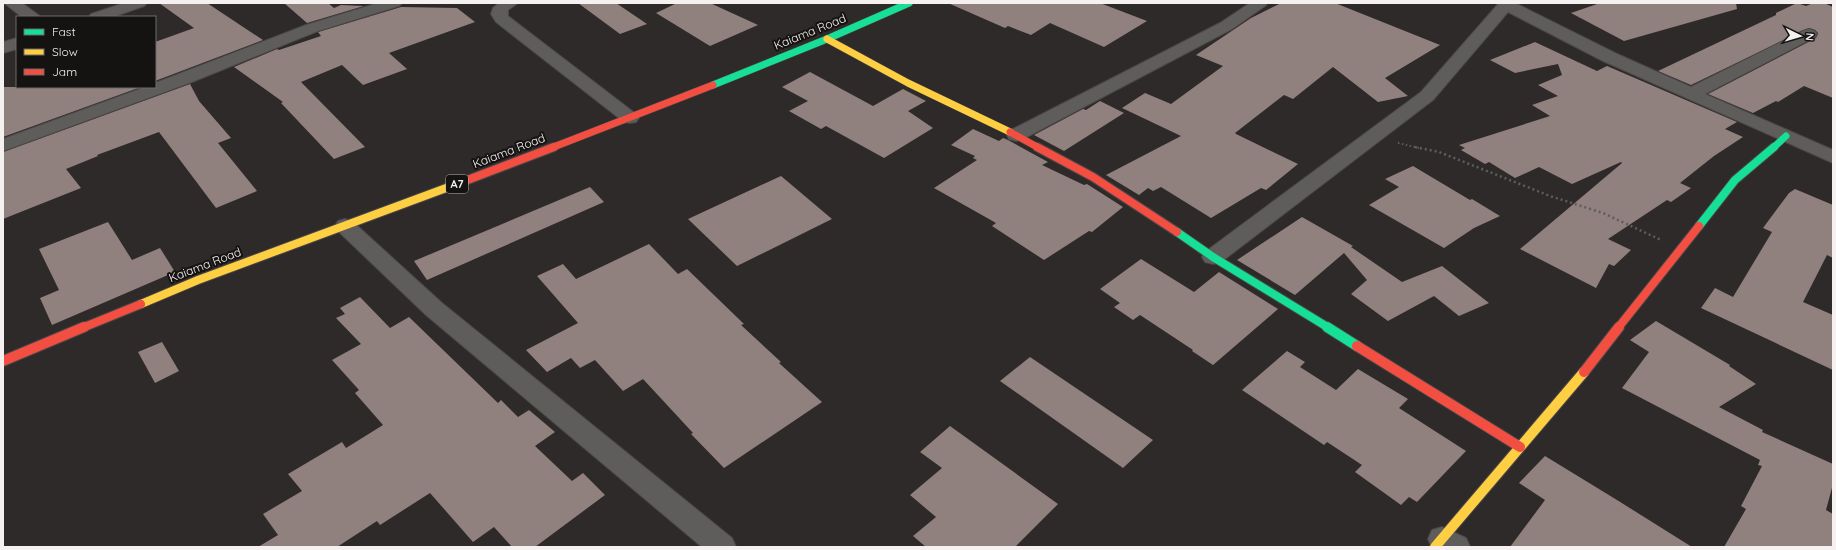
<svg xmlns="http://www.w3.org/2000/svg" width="1836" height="550" font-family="Quicksand,sans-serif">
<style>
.building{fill:#90807e}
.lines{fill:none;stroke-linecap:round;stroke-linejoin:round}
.street-casing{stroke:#4b4747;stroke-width:2}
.fast-far2-casing{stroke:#4b4747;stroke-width:8}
.fast-far1-casing{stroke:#4b4747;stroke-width:10}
.fast-casing{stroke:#4b4747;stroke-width:12}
.slow-far2-casing{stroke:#4b4747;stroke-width:8}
.slow-far1-casing{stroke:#4b4747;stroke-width:10}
.slow-casing{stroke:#4b4747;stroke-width:12}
.jam-far2-casing{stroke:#4b4747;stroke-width:8}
.jam-far1-casing{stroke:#4b4747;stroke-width:10}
.jam-casing{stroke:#4b4747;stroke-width:12}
.path-far1{stroke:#5f5d5c;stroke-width:2;stroke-dasharray:1.5 2.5;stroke-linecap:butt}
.path{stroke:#5f5d5c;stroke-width:2.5;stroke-dasharray:2 3;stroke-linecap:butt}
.street{fill:#5f5c5c;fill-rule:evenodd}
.fast-far2{stroke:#16e098;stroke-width:7}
.fast-far1{stroke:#16e098;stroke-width:8}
.fast{stroke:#16e098;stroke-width:10}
.slow-far2{stroke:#ffcf43;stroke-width:7}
.slow-far1{stroke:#ffcf43;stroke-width:8}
.slow{stroke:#ffcf43;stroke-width:10}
.jam-far2{stroke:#f24e42;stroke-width:7}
.jam-far1{stroke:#f24e42;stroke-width:8}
.jam{stroke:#f24e42;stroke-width:10}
.labels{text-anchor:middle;stroke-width:4;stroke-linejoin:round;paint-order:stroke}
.shield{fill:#151212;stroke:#b2aeae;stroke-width:1}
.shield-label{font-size:11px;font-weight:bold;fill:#f5f1f1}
.street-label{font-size:12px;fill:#f5f1f1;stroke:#151212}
</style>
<rect width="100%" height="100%" fill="#2e2a29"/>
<g class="building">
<polygon points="159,3 207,3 263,40 155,81 155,42 194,28"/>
<polygon points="284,3 328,3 334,8 341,5 364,6 307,23"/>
<polygon points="578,3 616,3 647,24 620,34"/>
<polygon points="677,3 710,3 758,25 710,46 656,13"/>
<polygon points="948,3 1100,3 1147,21 1104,47 1050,23 1031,35 1008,26 1005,28"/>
<polygon points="1281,3 1335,3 1440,45 1385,78 1408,96 1378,102 1333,67 1293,99 1284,95 1235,133 1236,134 1298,164 1266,190 1261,188 1211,218 1161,187 1153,191 1148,188 1139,195 1106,175 1181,136 1122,108 1145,93 1171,104 1223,66 1196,55 1251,18"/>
<polygon points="1600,3 1736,3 1737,9 1624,41 1571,13"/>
<polygon points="1797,3 1806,6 1813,3 1824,3 1833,7 1833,98 1804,86 1778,102 1776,101 1753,113 1708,94 1816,38 1818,33 1815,30 1809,28 1691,85 1658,71 1776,15 1776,13"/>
<polygon points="401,7 457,8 475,22 389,53 407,69 363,85 342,65 301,82 365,147 334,159 281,103 283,102 234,67 277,49 279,50 321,36 318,32"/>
<polygon points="1535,42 1597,71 1607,66 1737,122 1725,129 1743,137 1714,156 1680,183 1691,188 1671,202 1667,200 1608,239 1631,250 1614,266 1609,264 1596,288 1520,249 1622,163 1621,162 1572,184 1539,167 1515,178 1489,162 1485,164 1461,150 1465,148 1459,145 1550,116 1532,105 1558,96 1538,85 1562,75 1558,64 1515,73 1490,60"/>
<polygon points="810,72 873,106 903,89 926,101 908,111 933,128 884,158 826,126 821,129 789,111 808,101 782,87"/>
<polygon points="190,84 199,101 231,138 218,143 257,191 216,208 159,132 97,155 98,156 66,169 81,188 3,219 3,152"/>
<polygon points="3,87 141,87 3,137"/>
<polygon points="1100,101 1124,113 1064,151 1034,135 1083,109 1086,110"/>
<polygon points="973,129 999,141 1003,138 1008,140 1048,162 1042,165 1084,185 1087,184 1123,207 1092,232 1089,231 1044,260 992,226 996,223 934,188 977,160 973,158 975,156 951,145"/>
<polygon points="1413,166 1470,200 1472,199 1500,216 1474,228 1444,248 1369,205 1399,187 1385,179"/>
<polygon points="781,176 832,219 737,266 688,219"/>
<polygon points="590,187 604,202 427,280 414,261"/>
<polygon points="1795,189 1833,205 1833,258 1827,255 1803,302 1833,315 1833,370 1701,308 1715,288 1733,297 1772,232 1763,228 1789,193"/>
<polygon points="1302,217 1353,246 1351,247 1402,282 1442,266 1489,303 1459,316 1434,296 1388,321 1351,294 1367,280 1344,253 1295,295 1237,260"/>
<polygon points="108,222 132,260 160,248 175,272 52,325 40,298 59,290 39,249"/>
<polygon points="649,244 678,274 687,269 744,324 741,325 781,362 779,363 822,402 724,468 691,434 693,433 643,379 623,391 595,360 580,368 571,358 547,372 526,350 578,323 537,276 563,264 576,279"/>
<polygon points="1141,259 1194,292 1219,272 1278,309 1213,365 1192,351 1193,350 1140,315 1133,320 1114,307 1120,303 1100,289"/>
<polygon points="360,297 390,328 409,317 498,403 501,400 518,417 529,410 555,432 535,446 572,481 583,473 605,495 535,547 512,547 494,527 473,542 430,493 380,525 377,521 337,547 258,547 278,535 263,514 302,491 288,474 342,442 346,448 383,425 355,393 359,390 332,360 361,344 336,318 345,314 340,308"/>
<polygon points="1656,321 1730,365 1729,366 1756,384 1719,407 1763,430 1762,432 1833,464 1833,484 1826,510 1833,514 1833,547 1724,547 1746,509 1741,506 1762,466 1758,465 1760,460 1622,388 1649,352 1630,340"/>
<polygon points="162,342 179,371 155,383 138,352"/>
<polygon points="1287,351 1305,362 1300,367 1336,390 1358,369 1408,399 1399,408 1466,451 1417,502 1409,497 1401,505 1355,472 1362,465 1327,442 1324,445 1242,390"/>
<polygon points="1030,357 1153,440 1123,468 1000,381"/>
<polygon points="950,426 1058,504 1015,547 926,547 913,536 936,517 910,495 942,468 920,452"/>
<polygon points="1545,456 1617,500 1692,547 1510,547 1545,500 1519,483"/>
</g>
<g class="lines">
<defs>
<g id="street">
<polygon points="4,3 22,3 41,17 22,17"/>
<polygon points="124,3 147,3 144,6 113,17 89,17 91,14"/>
<polygon points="378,3 402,3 399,6 318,31 192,82 3,151 3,139 145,87 155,87 155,83 306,25"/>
<polygon points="499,3 518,3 508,10 508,16 636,114 639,118 636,122 630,123 624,122 496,22 491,14 493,8"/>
<polygon points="1250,3 1268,3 1265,6 1232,29 1023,139 1016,141 1009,139 1007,135 1009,131 1220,23"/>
<polygon points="1499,3 1518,3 1517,4 1615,53 1691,87 1803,31 1809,29 1815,31 1817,34 1815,37 1705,94 1833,150 1833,163 1603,61 1508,12 1433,100 1221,262 1213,264 1205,262 1202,257 1205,252 1421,92"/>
<polygon points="17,38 17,49 3,53 3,42"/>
<polygon points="345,219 352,221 442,303 732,538 736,547 702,547 426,315 338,231 335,226 338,221"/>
<polygon points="1442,527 1466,538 1470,547 1432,547 1428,539 1432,530"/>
</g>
<g id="fast-far2">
<polyline points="713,85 827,39 909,3"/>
<polyline points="1773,148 1786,136"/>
</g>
<g id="fast-far1">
<polyline points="1699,226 1735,180 1774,147"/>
<polyline points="1177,232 1213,257 1329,328"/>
</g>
<polyline id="fast" points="1327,327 1357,346"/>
<polyline id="slow-far2" points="827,39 908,83 1010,132"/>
<polyline id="slow-far1" points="141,304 198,280 457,184"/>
<polyline id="slow" points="1435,547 1584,372"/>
<g id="jam-far2">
<polyline points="1010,132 1039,148"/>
<polyline points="551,148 713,85"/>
</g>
<g id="jam-far1">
<polyline points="1037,147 1093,177 1177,232"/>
<polyline points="457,184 554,147"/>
<polyline points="82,328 141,304"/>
<polyline points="1618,328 1699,226"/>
</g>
<g id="jam">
<polyline points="1357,346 1520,447"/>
<polyline points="3,361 84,327"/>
<polyline points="1584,372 1619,327"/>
</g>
</defs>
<use href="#street" class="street-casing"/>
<use href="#fast-far2" class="fast-far2-casing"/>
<use href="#fast-far1" class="fast-far1-casing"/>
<use href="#fast" class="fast-casing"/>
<use href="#slow-far2" class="slow-far2-casing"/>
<use href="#slow-far1" class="slow-far1-casing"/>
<use href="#slow" class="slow-casing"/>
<use href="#jam-far2" class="jam-far2-casing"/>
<use href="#jam-far1" class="jam-far1-casing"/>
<use href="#jam" class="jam-casing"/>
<polyline class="path-far1" points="1398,143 1419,148"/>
<polyline class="path" points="1415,147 1439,152 1550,196 1603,213 1661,240"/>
<use href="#street" class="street"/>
<use href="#fast-far2" class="fast-far2"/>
<use href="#fast-far1" class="fast-far1"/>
<use href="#fast" class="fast"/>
<use href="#slow-far2" class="slow-far2"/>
<use href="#slow-far1" class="slow-far1"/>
<use href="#slow" class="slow"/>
<use href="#jam-far2" class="jam-far2"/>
<use href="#jam-far1" class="jam-far1"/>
<use href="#jam" class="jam"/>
</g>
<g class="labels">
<rect class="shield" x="446" y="175" width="22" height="18" rx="3"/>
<g class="shield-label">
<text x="457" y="188">A7</text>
</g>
<g class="street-label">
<text transform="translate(810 32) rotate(-22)" y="4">Kaiama Road</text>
<text transform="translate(509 151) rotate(-21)" y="4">Kaiama Road</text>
<text transform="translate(205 265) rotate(-21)" y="4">Kaiama Road</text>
</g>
</g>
<rect width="1836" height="550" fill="none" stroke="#f5f1f1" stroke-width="8"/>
<rect x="16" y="16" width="140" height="72" fill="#151212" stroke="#6f6b6b"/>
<rect x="24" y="29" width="20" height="6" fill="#16e098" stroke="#6f6b6b"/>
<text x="52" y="36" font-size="12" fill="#f5f1f1">Fast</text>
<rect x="24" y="49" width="20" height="6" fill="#ffcf43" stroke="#6f6b6b"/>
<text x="52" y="56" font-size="12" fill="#f5f1f1">Slow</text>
<rect x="24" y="69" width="20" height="6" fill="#f24e42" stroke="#6f6b6b"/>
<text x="52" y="76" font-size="12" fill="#f5f1f1">Jam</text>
<g transform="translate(1800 36) rotate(95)" stroke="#151212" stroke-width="3" paint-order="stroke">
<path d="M0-3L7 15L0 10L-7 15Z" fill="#f5f1f1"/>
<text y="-6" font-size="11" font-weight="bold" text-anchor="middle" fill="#f5f1f1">N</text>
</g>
</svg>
